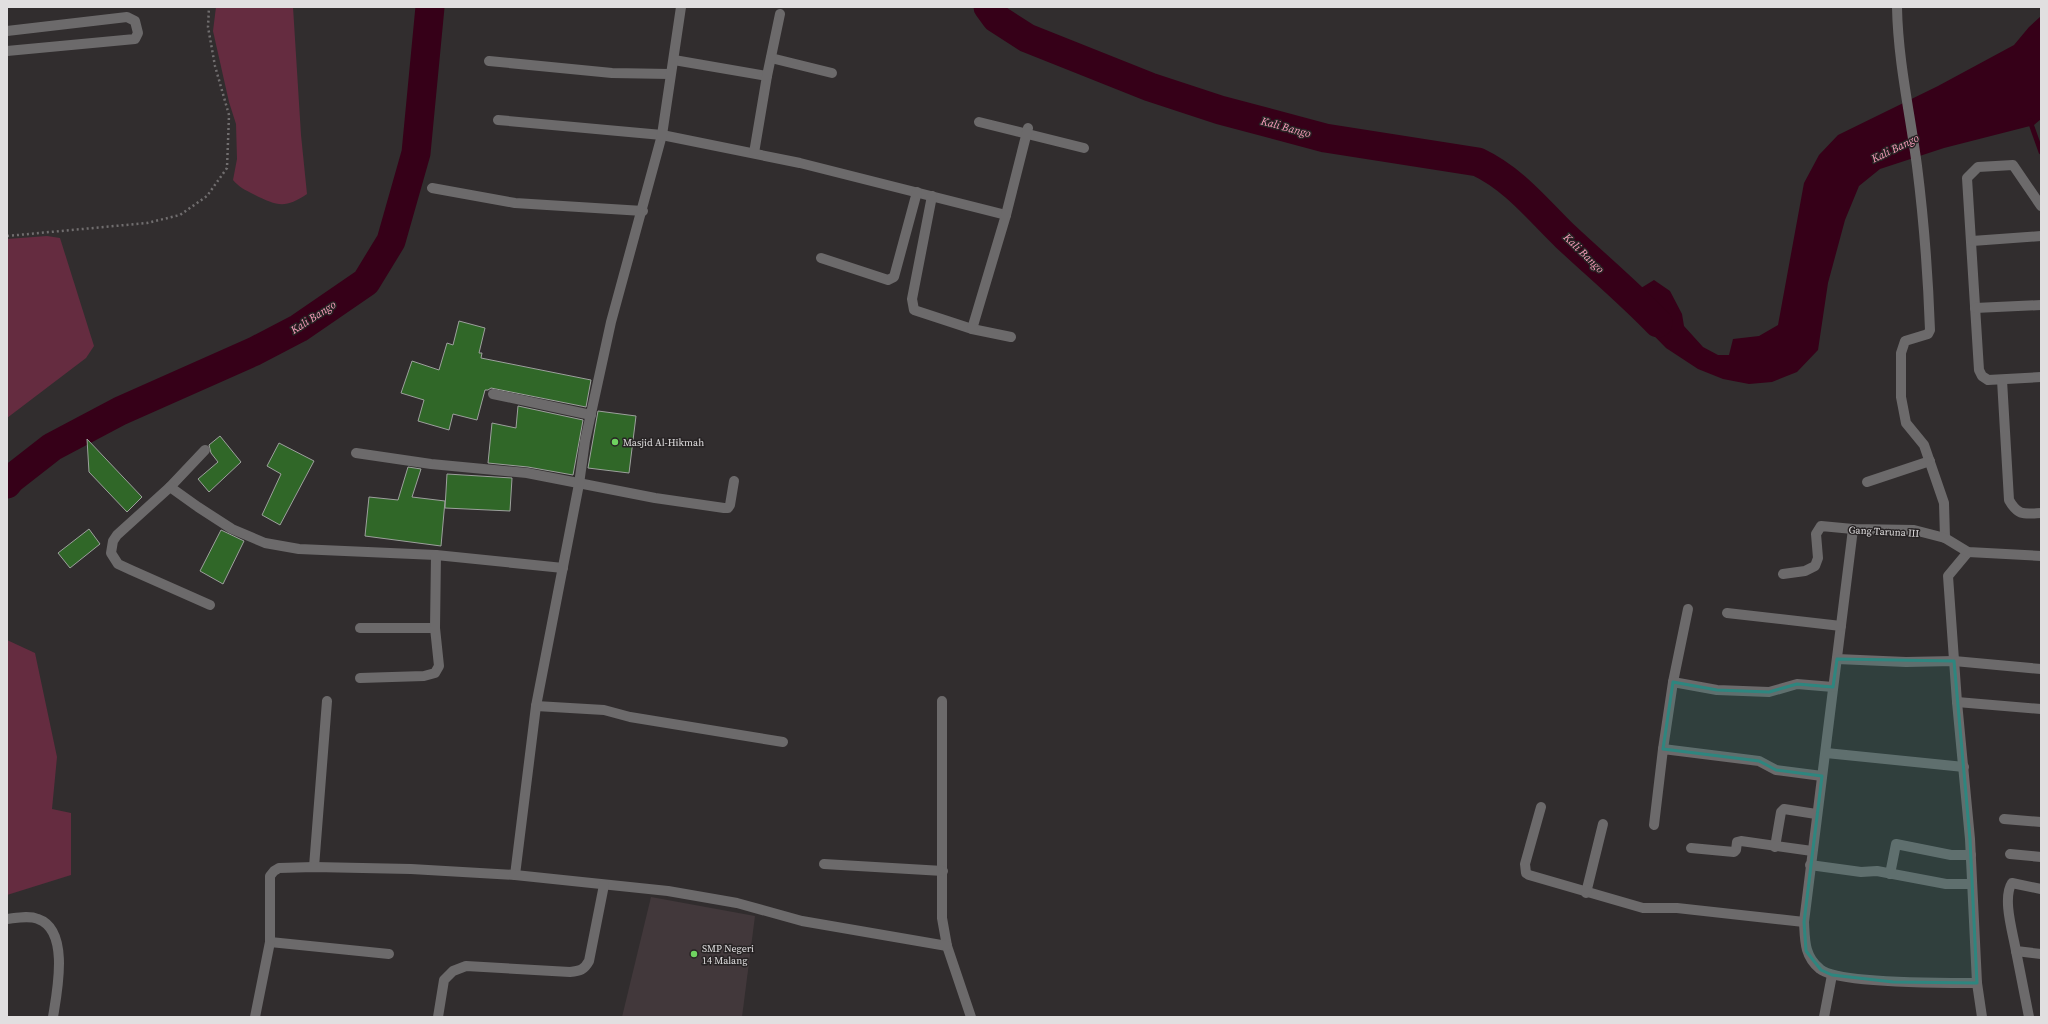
<svg xmlns="http://www.w3.org/2000/svg" width="2048" height="1024" font-family="'Source Serif 4',serif">
<style>
.built{fill:#42383b}
.green{fill:#652c40}
.water{fill:#360018}
.lines{fill:none;stroke-linecap:round;stroke-linejoin:round}
.stream{stroke:#360018;stroke-width:5}
.river{stroke:#360018;stroke-width:29}
.building{fill:#306728;stroke:#9da09d}
.path{stroke:#716e6f;stroke-width:2.5;stroke-dasharray:2 3;stroke-linecap:butt}
.minor{stroke:#6c6a6b;stroke-width:10}
.marked{fill:#2e867f;fill-opacity:0.2;stroke:#2e867f;stroke-width:3;stroke-linejoin:round}
.poi-dot{fill:#6fd360;stroke:#272324;stroke-width:1.5}
.labels{text-anchor:middle;stroke-width:3;stroke-linejoin:round;paint-order:stroke}
.poi-label{font-size:10px;fill:#e1dfe0;stroke:#272324;text-anchor:start}
.street-label{font-size:10px;fill:#e1dfe0;stroke:#272324}
.water-label{font-size:11px;font-style:italic;fill:#fa9fbc;stroke:#272324}
</style>
<rect width="100%" height="100%" fill="#312d2e"/>
<polygon class="built" points="651,897 755,916 742,1017 622,1017"/>
<g class="green">
<path d="M216,7H293L301,135L307,194C285,209 277,206 253,194C245,190 239,187 233,180L237,159L236,124L229,102L213,31Z"/>
<polygon points="47,236 60,238 94,346 86,358 7,418 7,239"/>
<polygon points="7,640 35,653 57,757 52,809 71,813 71,875 7,895"/>
</g>
<polygon class="water" points="2041,16 2041,119 2034,125 1944,148 1880,169 1859,186 1845,220 1828,283 1818,350 1797,372 1772,382 1749,384 1723,379 1698,369 1666,348 1620,301 1654,280 1670,291 1682,314 1684,326 1703,347 1718,355 1729,355 1733,339 1759,336 1778,325 1804,183 1819,155 1838,135 1938,86 2014,45 2029,27"/>
<g class="lines">
<polyline class="stream" points="2030,121 2041,152"/>
<g class="river">
<path d="M988,7L996,18L1027,38L1150,87L1220,110L1325,138L1478,162C1514,179 1538,210 1566,237C1597,266 1629,293 1658,323"/>
<polyline points="7,484 11,479 52,447 120,411 255,351 299,328 366,282 391,241 416,153 430,7"/>
</g>
</g>
<g class="building">
<polygon points="459,321 485,328 479,353 482,353 481,358 591,380 586,407 491,388 488,390 485,390 477,420 453,414 449,430 418,421 424,400 401,393 412,361 439,370 447,343 453,345"/>
<polygon points="518,406 583,420 573,475 528,467 488,463 492,423 516,428"/>
<polygon points="598,411 636,416 629,473 588,468"/>
<polygon points="220,436 241,462 209,492 198,479 218,462 211,453 209,445"/>
<polygon points="87,439 142,497 127,512 89,472"/>
<polygon points="279,443 314,461 280,525 262,515 281,474 267,466"/>
<polygon points="408,467 421,469 412,497 445,501 441,546 365,536 369,497 398,500"/>
<polygon points="447,474 512,478 510,511 445,508"/>
<polygon points="89,529 100,544 70,568 58,553"/>
<polygon points="221,530 244,541 223,584 200,571"/>
</g>
<g class="lines">
<polyline class="path" points="7,236 147,223 180,215 207,196 227,168 229,115 215,66 208,27 209,7"/>
<g class="minor">
<path d="M1897,7C1898,61 1910,113 1917,166C1924,221 1928,275 1930,330L1928,334L1905,341L1901,353V397L1906,423L1924,445L1944,503L1945,538"/>
<polyline points="7,31 127,17 135,21 138,33 135,39 7,51"/>
<polyline points="771,58 832,73"/>
<polyline points="674,60 767,76"/>
<polyline points="489,61 612,73 670,74"/>
<polyline points="498,120 662,135 800,163 1006,215"/>
<polyline points="979,122 1084,148"/>
<polyline points="754,153 767,76 780,14"/>
<polyline points="432,188 515,203 643,211"/>
<polyline points="932,196 912,299 914,310 972,329 1011,337"/>
<polyline points="2041,206 2013,165 1978,167 1967,178 1979,370 1982,376 1988,380 2041,377"/>
<polyline points="1972,241 2041,236"/>
<polyline points="821,258 888,280 894,277 917,192"/>
<polyline points="1975,308 2041,305"/>
<polyline points="972,329 1006,215 1028,128"/>
<path d="M2002,380L2009,500C2018,516 2024,514 2041,513"/>
<polyline points="493,394 591,415"/>
<polyline points="205,450 170,487 117,535 113,541 111,553 118,564 131,570 210,605"/>
<polyline points="356,453 431,464 527,473 655,498 724,508 728,508 730,505 734,481"/>
<polyline points="1867,482 1930,461"/>
<polyline points="170,487 198,507 232,529 265,543 299,549 436,555 563,568"/>
<path d="M1853,529L1804,922C1805,940 1804,956 1820,969C1837,984 1950,983 1977,983"/>
<polyline points="1968,552 1948,576 1957,702 1970,839 1977,983 1982,1017"/>
<polyline points="1783,574 1805,571 1815,566 1818,558 1816,534 1821,526 1853,529 1914,530 1945,538 1968,552 2041,556"/>
<polyline points="1727,613 1841,626"/>
<polyline points="360,628 435,628"/>
<polyline points="1837,659 1906,662 1954,661 2041,669"/>
<polyline points="360,678 424,676 435,673 439,666 435,628 436,555"/>
<polyline points="1673,682 1688,609"/>
<polyline points="942,701 942,918 947,946 971,1017"/>
<polyline points="1957,702 2041,709"/>
<polyline points="536,706 604,710 630,717 783,742"/>
<polyline points="1663,749 1673,682 1717,690 1769,692 1797,684 1833,687"/>
<polyline points="1826,753 1964,767"/>
<polyline points="1541,807 1525,864 1526,873 1529,875 1643,908 1677,908 1804,922"/>
<polyline points="2004,819 2041,822"/>
<polyline points="1654,825 1663,749 1759,761 1776,770 1822,776"/>
<polyline points="1775,847 1781,812 1784,809 1816,814"/>
<polyline points="1691,848 1734,852 1736,850 1737,842 1741,841 1812,851"/>
<polyline points="2010,854 2041,857"/>
<polyline points="824,864 943,871"/>
<polyline points="1810,865 1861,872 1877,871 1946,884 1972,884"/>
<polyline points="314,867 327,701"/>
<polyline points="1890,874 1896,844 1951,855 1971,855"/>
<polyline points="515,875 536,706 579,484 585,441 611,322 662,135 681,7"/>
<path d="M2041,889L2012,883C2002,898 2013,933 2016,951L2041,954"/>
<polyline points="1586,893 1603,824"/>
<path d="M7,919C16,918 29,915 38,919C70,930 57,992 53,1017"/>
<polyline points="270,942 389,954"/>
<polyline points="2016,951 2029,1017"/>
<polyline points="255,1017 270,942 270,876 274,871 279,868 314,867 411,869 515,875 668,891 737,903 802,921 947,946"/>
<path d="M438,1017L444,980L453,971L466,966L570,972C580,971 584,970 589,961L604,885"/>
<polyline points="1824,1017 1832,975"/>
</g>
</g>
<path class="marked" d="M1837,659L1954,661L1970,839L1977,983L1893,982L1832,975L1821,970L1806,951L1804,922L1822,776L1776,770L1759,761L1663,749L1673,682L1717,690L1769,692L1797,684L1833,687Z"/>
<g class="poi-dot">
<circle cx="615" cy="442" r="4"/>
<circle cx="694" cy="954" r="4"/>
</g>
<g class="labels">
<g class="poi-label">
<text x="623" y="446">Masjid Al-Hikmah</text>
<text x="702" y="952">SMP Negeri<tspan x="702" dy="12">14 Malang</tspan></text>
</g>
<g class="street-label">
<text transform="translate(1884 531) rotate(3)" y="4">Gang Taruna III</text>
</g>
<g class="water-label">
<text transform="translate(1286 127) rotate(15)" y="4">Kali Bango</text>
<text transform="translate(1895 148) rotate(-26)" y="4">Kali Bango</text>
<text transform="translate(1584 253) rotate(44)" y="4">Kali Bango</text>
<text transform="translate(313 317) rotate(-33)" y="4">Kali Bango</text>
</g>
</g>
<rect width="2048" height="1024" fill="none" stroke="#e1dfe0" stroke-width="16"/>
</svg>
